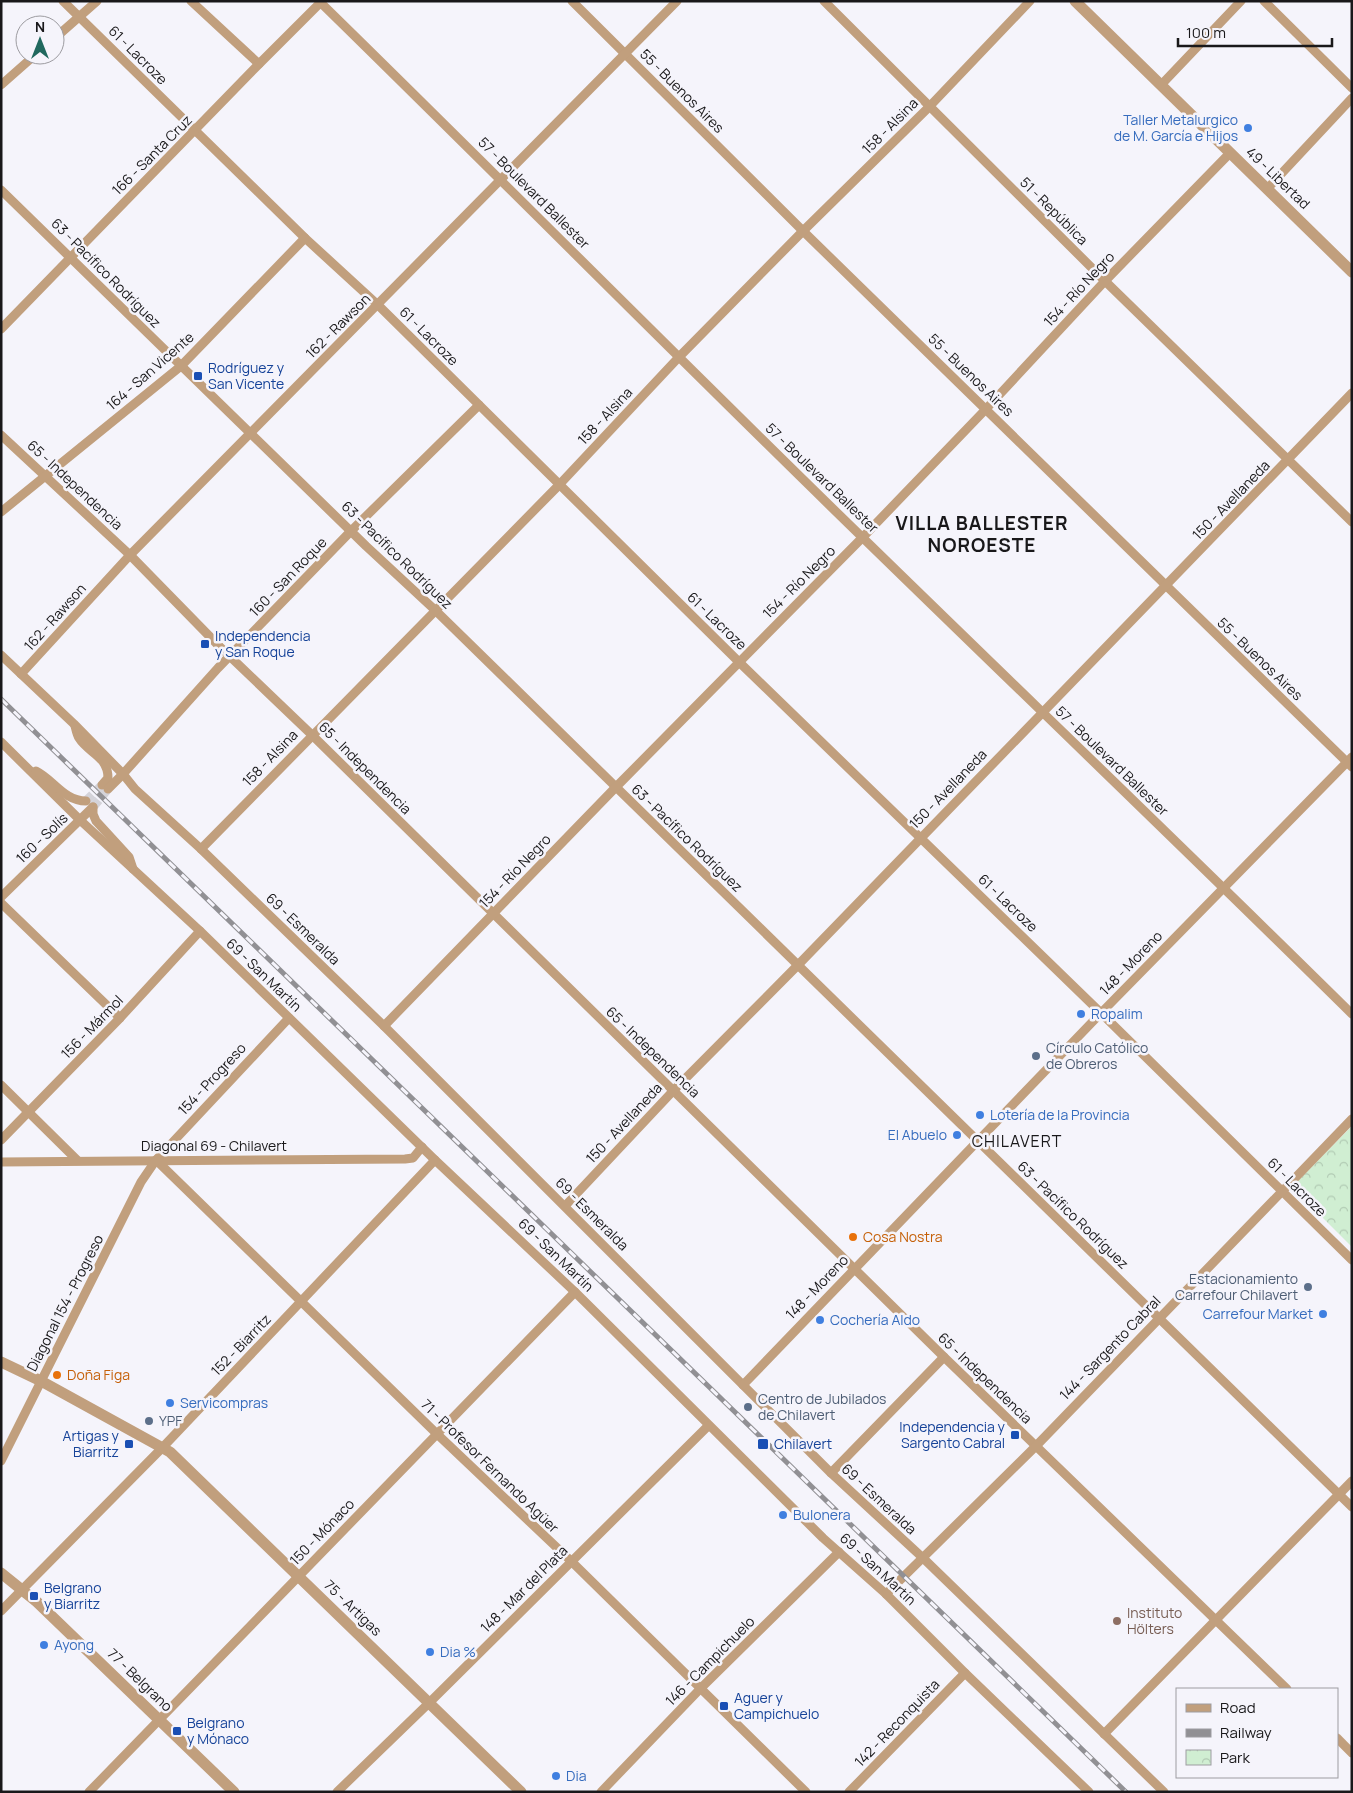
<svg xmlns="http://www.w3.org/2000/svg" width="1353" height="1793" font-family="Manrope,sans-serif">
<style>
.park{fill:url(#park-crowns)}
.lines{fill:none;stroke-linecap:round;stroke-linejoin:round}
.minor-tunnel{stroke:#d4d3d9;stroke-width:9;stroke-dasharray:9 4.5;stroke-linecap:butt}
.minor{stroke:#c19f7d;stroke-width:9}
.tertiary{stroke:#c19f7d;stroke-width:11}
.rail-casing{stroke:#919094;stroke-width:5}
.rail{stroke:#f5f4fb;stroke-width:3;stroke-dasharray:9;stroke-linecap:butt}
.shop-dot{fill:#3f7fe0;stroke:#f5f4fb;stroke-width:2}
.transit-dot{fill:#1a4fb4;stroke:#f5f4fb;stroke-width:2}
.service-dot{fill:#5c6f8a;stroke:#f5f4fb;stroke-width:2}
.food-dot{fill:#e8710a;stroke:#f5f4fb;stroke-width:2}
.education-dot{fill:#8d6e63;stroke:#f5f4fb;stroke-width:2}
.labels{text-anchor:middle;stroke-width:5;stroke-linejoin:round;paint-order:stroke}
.street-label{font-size:14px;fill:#19181a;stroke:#f5f4fb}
.shop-label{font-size:14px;fill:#366cbe;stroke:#f5f4fb;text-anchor:start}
.transit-label{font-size:14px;fill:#164399;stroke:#f5f4fb;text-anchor:start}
.service-label{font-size:14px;fill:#4e5e75;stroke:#f5f4fb;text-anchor:start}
.food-label{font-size:14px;fill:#c56008;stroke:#f5f4fb;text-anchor:start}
.education-label{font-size:14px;fill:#785e54;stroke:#f5f4fb;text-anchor:start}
.quarter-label{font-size:16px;letter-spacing:1px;fill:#19181a;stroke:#f5f4fb}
.district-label{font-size:19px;font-weight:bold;letter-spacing:1px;fill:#19181a;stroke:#f5f4fb}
</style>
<defs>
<pattern id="park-crowns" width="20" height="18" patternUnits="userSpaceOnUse" patternTransform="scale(1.25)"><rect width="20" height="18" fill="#d0eed2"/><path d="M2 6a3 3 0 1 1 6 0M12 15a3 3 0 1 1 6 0" fill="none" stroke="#b2cbb4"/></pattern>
</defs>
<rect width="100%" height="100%" fill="#f5f4fb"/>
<polygon class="park" points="1352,1126 1352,1247 1292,1187"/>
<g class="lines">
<g class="minor-tunnel">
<polyline points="86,801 102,785"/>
<polyline points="93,807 108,789"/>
</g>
<g class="minor">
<polyline points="63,1 305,238 378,305 739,662 1101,1013 1352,1260"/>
<polyline points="191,1 259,64"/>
<path d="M319,1C501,179 680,360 862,537C1025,696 1190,854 1352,1014"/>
<polyline points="572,1 803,231 1352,767"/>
<polyline points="824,1 1105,281 1352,522"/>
<polyline points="1264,1 1352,88"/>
<polyline points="55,38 97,1"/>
<polyline points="1,85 35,55"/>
<polyline points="1161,85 1241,1"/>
<polyline points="1268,188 1352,98"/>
<polyline points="1,190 366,546 435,610 1352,1507"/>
<polyline points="1,329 259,64 322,1"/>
<polyline points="1,435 130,555 218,645 312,735 944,1357 1287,1689"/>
<polyline points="1,512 181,366 305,238"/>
<polyline points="1,655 74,724 123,774 135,789 201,849 384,1026 831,1473 923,1558 1164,1792"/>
<polyline points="21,674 130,555 677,1"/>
<path d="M75,726C76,730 77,735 79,738C88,753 108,756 108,778L102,785"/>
<polyline points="1,742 80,820 200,931 435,1160 575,1292 823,1538 886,1594 965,1673 1089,1792"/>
<path d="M36,771C54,780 64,801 86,801"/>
<polyline points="108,789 123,774 218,668 351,531 479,405"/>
<polyline points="93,807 93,814 96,821 129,857 133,869"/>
<polyline points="201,849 559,485 679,357 803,231 929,107 1030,1"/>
<polyline points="1,897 93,807"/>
<polyline points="1,903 120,1018"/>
<polyline points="384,1026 615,788 862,538 986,409 1105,281 1230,153"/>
<polyline points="1,1085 77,1160"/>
<polyline points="1,1140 120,1018 200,931"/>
<polyline points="156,1160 437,1434 571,1561 806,1792"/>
<polyline points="1,1162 405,1159 413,1158 422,1147"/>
<polyline points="565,1206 673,1091 798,965 1352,393"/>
<polyline points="743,1385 1101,1013 1352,757"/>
<polyline points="1,1461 141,1182 156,1160 289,1018"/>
<polyline points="831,1473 944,1357"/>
<polyline points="886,1594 1036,1446 1352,1119"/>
<polyline points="1,1611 163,1447 435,1160"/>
<polyline points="1104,1734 1352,1481"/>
<polyline points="1337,1738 1352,1753"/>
<polyline points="89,1792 575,1292"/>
<polyline points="337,1792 430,1702 708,1426"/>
<polyline points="601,1792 701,1688 839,1552"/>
<polyline points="849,1792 965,1673"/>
</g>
<g class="tertiary">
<polyline points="1075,1 1352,272"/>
<polyline points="1,1362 41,1381 170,1452 521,1792"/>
<polyline points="1,1573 37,1602 234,1792"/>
</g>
<defs>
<polyline id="rail" points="1,699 1126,1792"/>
</defs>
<use href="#rail" class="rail-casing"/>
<use href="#rail" class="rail"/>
</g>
<g class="shop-dot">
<circle cx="1248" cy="128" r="5"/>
<circle cx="1081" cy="1014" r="5"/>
<circle cx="980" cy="1115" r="5"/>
<circle cx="957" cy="1135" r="5"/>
<circle cx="1323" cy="1314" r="5"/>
<circle cx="820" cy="1320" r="5"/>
<circle cx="170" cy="1403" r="5"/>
<circle cx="783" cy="1515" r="5"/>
<circle cx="44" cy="1645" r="5"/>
<circle cx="430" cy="1652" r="5"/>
<circle cx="556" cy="1776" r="5"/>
</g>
<g class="transit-dot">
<rect x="193" y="371" width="10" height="10" rx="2.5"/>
<rect x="200" y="639" width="10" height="10" rx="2.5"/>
<rect x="1010" y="1430" width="10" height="10" rx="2.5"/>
<rect x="124" y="1439" width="10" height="10" rx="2.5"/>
<rect x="757" y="1438" width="12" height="12" rx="2.5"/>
<rect x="29" y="1591" width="10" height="10" rx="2.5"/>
<rect x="719" y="1701" width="10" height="10" rx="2.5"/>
<rect x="172" y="1726" width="10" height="10" rx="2.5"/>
</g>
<g class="service-dot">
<circle cx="1036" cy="1056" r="5"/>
<circle cx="1308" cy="1287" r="5"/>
<circle cx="748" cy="1407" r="5"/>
<circle cx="149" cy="1421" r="5"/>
</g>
<g class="food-dot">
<circle cx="853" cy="1237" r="5"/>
<circle cx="57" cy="1375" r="5"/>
</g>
<circle class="education-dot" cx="1117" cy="1621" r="5"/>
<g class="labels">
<g class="street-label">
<text transform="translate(138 55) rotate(45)" y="5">61 - Lacroze</text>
<text transform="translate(682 91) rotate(45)" y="5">55 - Buenos Aires</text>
<text transform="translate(890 126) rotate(-45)" y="5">158 - Alsina</text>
<text transform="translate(152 155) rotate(-45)" y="5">166 - Santa Cruz</text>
<text transform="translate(1278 178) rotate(44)" y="5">49 - Libertad</text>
<text transform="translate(534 193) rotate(45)" y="5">57 - Boulevard Ballester</text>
<text transform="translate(1054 211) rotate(45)" y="5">51 - República</text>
<text transform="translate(106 273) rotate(45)" y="5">63 - Pacífico Rodríguez</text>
<text transform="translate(1079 289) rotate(-47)" y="5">154 - Río Negro</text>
<text transform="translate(338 326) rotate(-45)" y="5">162 - Rawson</text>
<text transform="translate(429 336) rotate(45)" y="5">61 - Lacroze</text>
<text transform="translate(150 371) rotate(-41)" y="5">164 - San Vicente</text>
<text transform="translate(971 375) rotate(44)" y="5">55 - Buenos Aires</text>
<text transform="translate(605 416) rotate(-47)" y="5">158 - Alsina</text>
<text transform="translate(822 478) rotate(44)" y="5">57 - Boulevard Ballester</text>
<text transform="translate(75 485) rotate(43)" y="5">65 - Independencia</text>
<text transform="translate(1231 500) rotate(-46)" y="5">150 - Avellaneda</text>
<text transform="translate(397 555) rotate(44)" y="5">63 - Pacífico Rodríguez</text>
<text transform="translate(288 577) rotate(-46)" y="5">160 - San Roque</text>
<text transform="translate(799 582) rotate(-45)" y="5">154 - Río Negro</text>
<text transform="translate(55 617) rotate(-48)" y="5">162 - Rawson</text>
<text transform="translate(717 621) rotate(44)" y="5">61 - Lacroze</text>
<text transform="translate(1260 659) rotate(44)" y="5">55 - Buenos Aires</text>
<text transform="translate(270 758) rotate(-46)" y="5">158 - Alsina</text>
<text transform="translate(1112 761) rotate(44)" y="5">57 - Boulevard Ballester</text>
<text transform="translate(365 768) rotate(45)" y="5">65 - Independencia</text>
<text transform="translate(948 789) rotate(-46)" y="5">150 - Avellaneda</text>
<text transform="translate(42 838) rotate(-44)" y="5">160 - Solís</text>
<text transform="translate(687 838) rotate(44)" y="5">63 - Pacífico Rodríguez</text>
<text transform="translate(515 871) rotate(-46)" y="5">154 - Río Negro</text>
<text transform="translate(1008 903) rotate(44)" y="5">61 - Lacroze</text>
<text transform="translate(303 929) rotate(44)" y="5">69 - Esmeralda</text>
<text transform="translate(1131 963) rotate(-46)" y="5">148 - Moreno</text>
<text transform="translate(264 975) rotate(44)" y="5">69 - San Martín</text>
<text transform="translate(92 1027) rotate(-46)" y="5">156 - Mármol</text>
<text transform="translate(653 1052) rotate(44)" y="5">65 - Independencia</text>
<text transform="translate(212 1079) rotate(-47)" y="5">154 - Progreso</text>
<text transform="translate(624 1123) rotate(-47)" y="5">150 - Avellaneda</text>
<text x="214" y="1151">Diagonal 69 - Chilavert</text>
<text transform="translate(1297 1187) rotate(45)" y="5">61 - Lacroze</text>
<text transform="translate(592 1214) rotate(45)" y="5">69 - Esmeralda</text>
<text transform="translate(1073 1215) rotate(44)" y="5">63 - Pacífico Rodríguez</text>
<text transform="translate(556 1255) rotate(44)" y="5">69 - San Martín</text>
<text transform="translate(817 1287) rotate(-46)" y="5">148 - Moreno</text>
<text transform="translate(65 1303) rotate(-63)" y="5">Diagonal 154 - Progreso</text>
<text transform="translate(241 1345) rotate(-46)" y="5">152 - Biarritz</text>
<text transform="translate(1110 1348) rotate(-46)" y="5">144 - Sargento Cabral</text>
<text transform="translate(985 1378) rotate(44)" y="5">65 - Independencia</text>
<text transform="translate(490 1466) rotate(44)" y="5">71 - Profesor Fernando Agüer</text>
<text transform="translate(879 1499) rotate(43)" y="5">69 - Esmeralda</text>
<text transform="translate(322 1532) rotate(-46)" y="5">150 - Mónaco</text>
<text transform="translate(878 1569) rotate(43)" y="5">69 - San Martín</text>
<text transform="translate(524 1589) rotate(-45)" y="5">148 - Mar del Plata</text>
<text transform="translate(353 1608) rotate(44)" y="5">75 - Artigas</text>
<text transform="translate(710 1661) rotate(-45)" y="5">146 - Campichuelo</text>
<text transform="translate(140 1680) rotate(44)" y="5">77 - Belgrano</text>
<text transform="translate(897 1723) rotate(-46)" y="5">142 - Reconquista</text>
</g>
<g class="shop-label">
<text x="1238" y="125" text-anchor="end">Taller Metalurgico<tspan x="1238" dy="16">de M. García e Hijos</tspan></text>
<text x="1091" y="1019">Ropalim</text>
<text x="990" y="1120">Lotería de la Provincia</text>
<text x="947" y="1140" text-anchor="end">El Abuelo</text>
<text x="1313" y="1319" text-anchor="end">Carrefour Market</text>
<text x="830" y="1325">Cochería Aldo</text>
<text x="180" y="1408">Servicompras</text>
<text x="793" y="1520">Bulonera</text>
<text x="54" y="1650">Ayong</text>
<text x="440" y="1657">Dia %</text>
<text x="566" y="1781">Dia</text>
</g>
<g class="transit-label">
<text x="208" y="373">Rodríguez y<tspan x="208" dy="16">San Vicente</tspan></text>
<text x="215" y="641">Independencia<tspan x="215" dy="16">y San Roque</tspan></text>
<text x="1005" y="1432" text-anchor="end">Independencia y<tspan x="1005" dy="16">Sargento Cabral</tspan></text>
<text x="119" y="1441" text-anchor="end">Artigas y<tspan x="119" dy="16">Biarritz</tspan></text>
<text x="774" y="1449">Chilavert</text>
<text x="44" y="1593">Belgrano<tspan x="44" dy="16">y Biarritz</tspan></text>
<text x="734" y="1703">Aguer y<tspan x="734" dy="16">Campichuelo</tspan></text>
<text x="187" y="1728">Belgrano<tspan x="187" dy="16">y Mónaco</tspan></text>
</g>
<g class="service-label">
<text x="1046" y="1053">Círculo Católico<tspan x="1046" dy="16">de Obreros</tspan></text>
<text x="1298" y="1284" text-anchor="end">Estacionamiento<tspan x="1298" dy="16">Carrefour Chilavert</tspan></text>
<text x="758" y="1404">Centro de Jubilados<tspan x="758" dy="16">de Chilavert</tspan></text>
<text x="159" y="1426">YPF</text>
</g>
<g class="food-label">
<text x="863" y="1242">Cosa Nostra</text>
<text x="67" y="1380">Doña Figa</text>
</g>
<g class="education-label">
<text x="1127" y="1618">Instituto<tspan x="1127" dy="16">Hölters</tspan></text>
</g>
<g class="quarter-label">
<text x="1017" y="1147">CHILAVERT</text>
</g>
<g class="district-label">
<text x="982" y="530">VILLA BALLESTER<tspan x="982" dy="22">NOROESTE</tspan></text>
</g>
</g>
<rect width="1353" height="1793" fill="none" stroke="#19181a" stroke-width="5"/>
<rect x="1176" y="1688" width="162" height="90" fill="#f5f4fb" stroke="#9d9ca1"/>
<rect x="1186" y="1704" width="25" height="8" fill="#c19f7d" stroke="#9d9ca1"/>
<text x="1220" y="1713" font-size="15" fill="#19181a">Road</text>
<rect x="1186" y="1729" width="25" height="8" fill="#919094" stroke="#9d9ca1"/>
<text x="1220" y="1738" font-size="15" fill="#19181a">Railway</text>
<rect x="1186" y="1750" width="25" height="15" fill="url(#park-crowns)" stroke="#9d9ca1"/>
<text x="1220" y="1763" font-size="15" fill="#19181a">Park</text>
<g transform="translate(40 40)"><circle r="24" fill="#f5f4fb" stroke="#9d9ca1"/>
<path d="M0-4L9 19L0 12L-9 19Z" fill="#20685e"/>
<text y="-8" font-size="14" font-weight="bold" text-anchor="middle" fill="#19181a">N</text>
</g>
<path d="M1178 38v8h154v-8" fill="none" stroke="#19181a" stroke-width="2.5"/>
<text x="1186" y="38" font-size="15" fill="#19181a" stroke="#f5f4fb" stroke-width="4" paint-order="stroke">100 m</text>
</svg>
